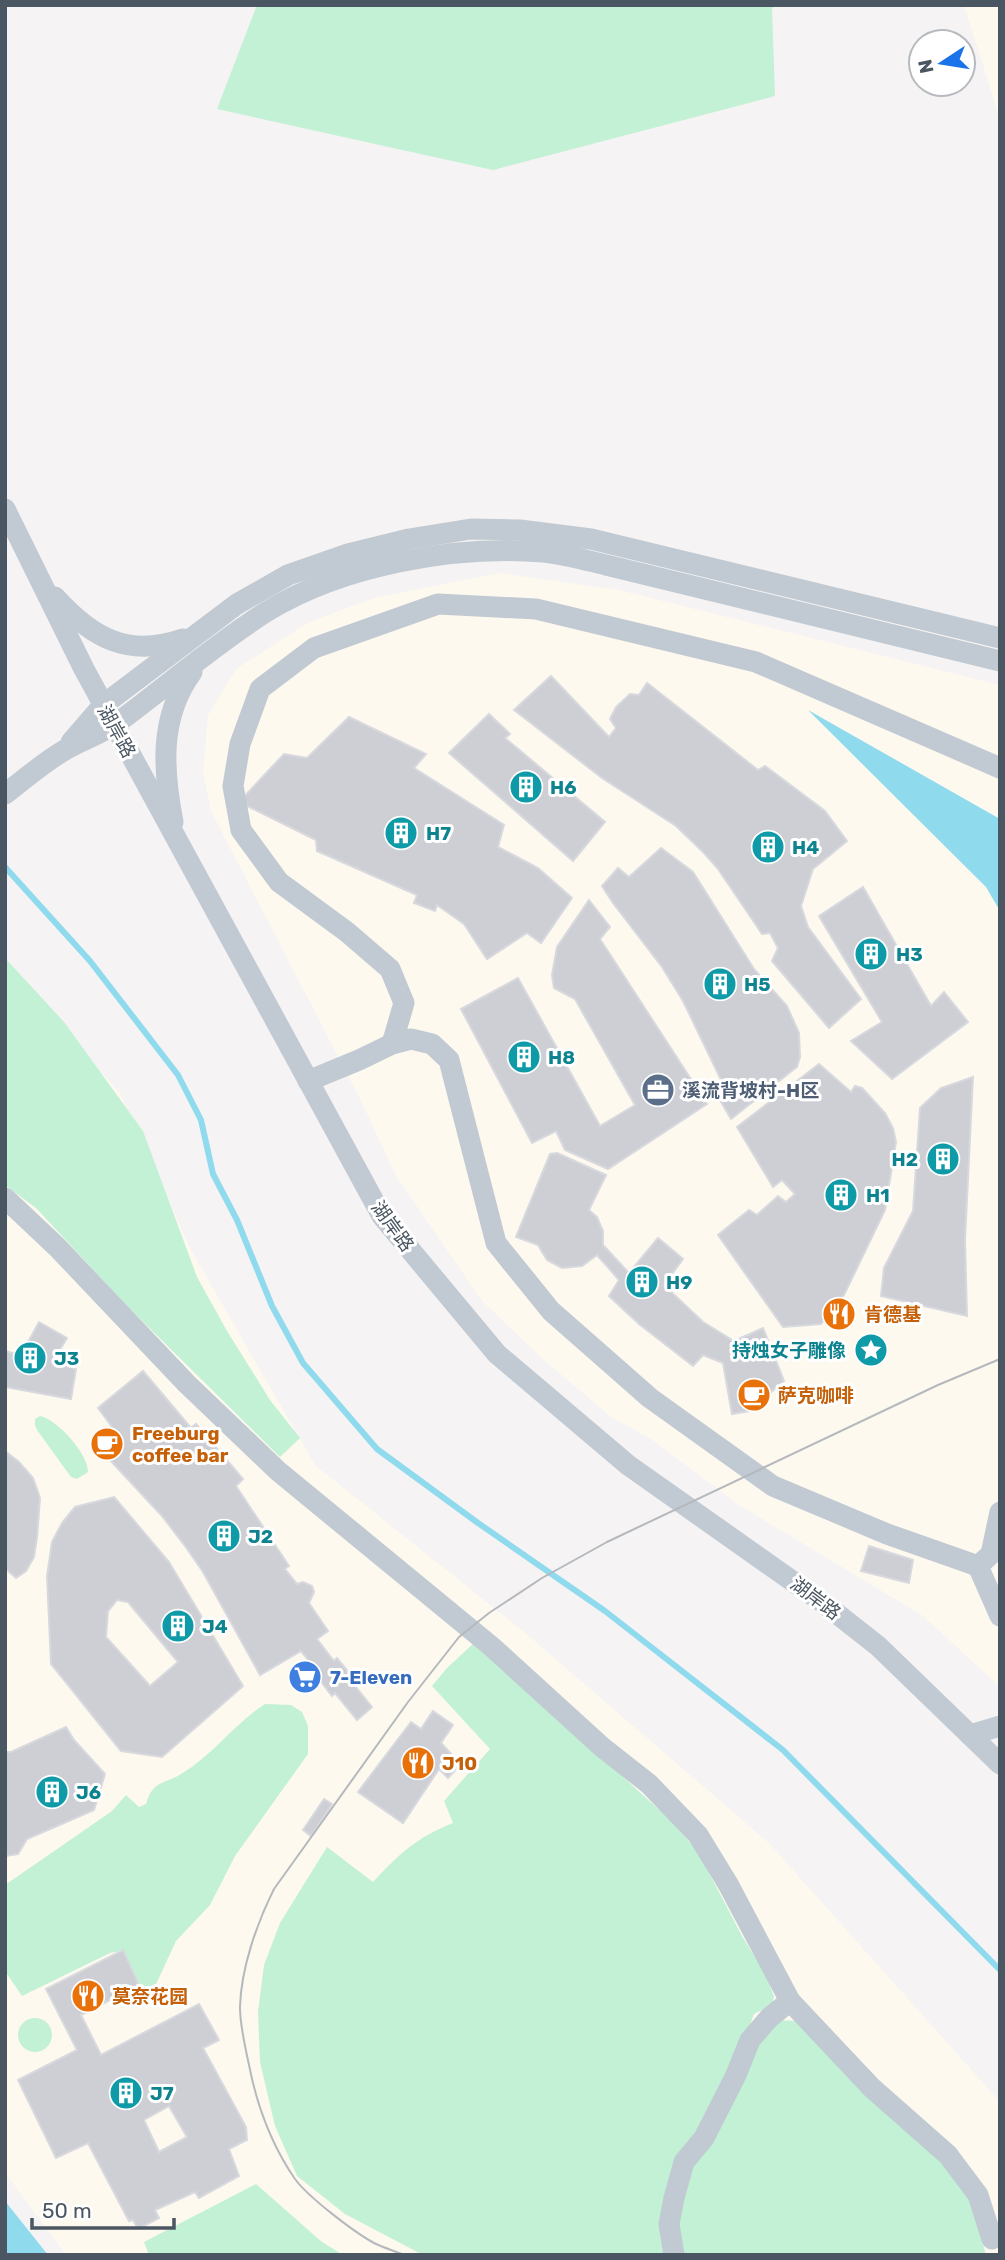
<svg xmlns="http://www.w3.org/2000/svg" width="1005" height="2260" font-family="Rubik,'Noto Sans SC',sans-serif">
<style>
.commercial{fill:#fdf9ef}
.green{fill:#c3f1d5}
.water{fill:#90daee}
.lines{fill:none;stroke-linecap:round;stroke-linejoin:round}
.stream{stroke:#90daee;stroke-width:6}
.building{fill:#cdcfd5;stroke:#d7d9de;stroke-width:2;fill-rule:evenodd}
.minor{stroke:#c1cad2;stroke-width:21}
.tram{stroke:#b5b8bd;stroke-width:2}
.labels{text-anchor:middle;stroke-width:6;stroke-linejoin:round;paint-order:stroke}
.street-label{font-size:19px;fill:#4a5661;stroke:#fff}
.culture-label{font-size:19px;font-weight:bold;fill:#0d838f;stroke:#fff;text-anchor:start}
.service-label{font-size:19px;font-weight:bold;fill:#4e5e75;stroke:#fff;text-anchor:start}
.food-label{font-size:19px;font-weight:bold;fill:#c56008;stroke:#fff;text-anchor:start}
.shop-label{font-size:19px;font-weight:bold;fill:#366cbe;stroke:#fff;text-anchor:start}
</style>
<rect width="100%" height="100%" fill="#f5f3f3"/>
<g class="commercial">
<polygon points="964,5 1000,5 1000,120"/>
<polygon points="500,573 619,590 1000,685 1000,1687 923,1616 739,1505 651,1439 611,1417 545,1361 482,1301 396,1176 363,1105 211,811 203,772 208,715 236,669 309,622 374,598"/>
<polygon points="5,968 120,1093 191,1250 315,1465 523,1631 769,1843 1000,2102 1000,2255 66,2255 7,2175 5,2170"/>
</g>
<g class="green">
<polygon points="257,5 775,5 772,9 775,96 493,170 217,109"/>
<polygon points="5,958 64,1022 143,1131 197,1277 227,1331 270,1400 300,1438 280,1457 127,1306 36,1208 5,1185"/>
<path d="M40,1416C58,1420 88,1454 88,1472L77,1479L71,1477L37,1430L35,1425V1419Z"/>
<path d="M475,1642L667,1817L697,1850L742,1936L767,1977L774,1997L772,2005L754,2014L737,2061L688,2147L667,2255H423L345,2214L297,2176L275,2126L260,2062L258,2012L264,1965L280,1923L327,1847L373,1882C399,1854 417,1837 453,1823L444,1801L490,1749L432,1686L447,1668Z"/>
<path d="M265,1704L291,1705L302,1712L308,1726V1754L235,1856L210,1905L176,1941L151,1995L143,1999L122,1951L110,1953L22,1996L5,1971V1885L112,1811L126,1795L139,1807L146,1804C153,1780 163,1785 181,1774C213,1755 235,1723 265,1704Z"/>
<circle cx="35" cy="2035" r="17"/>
<polygon points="777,2020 798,2021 953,2174 971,2202 986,2255 680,2255 676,2218 687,2171 756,2049"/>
<polygon points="256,2184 322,2242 343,2255 149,2255 144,2242"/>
</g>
<g class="water">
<polygon points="808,710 1000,819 1000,911 986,887"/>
<polygon points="5,2201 48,2255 5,2255"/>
</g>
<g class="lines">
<polyline class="stream" points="5,867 90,961 178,1075 201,1120 213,1174 237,1220 272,1306 303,1363 377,1449 478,1523 605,1611 783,1750 1000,1970"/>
</g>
<g class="building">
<polygon points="551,676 609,737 616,728 610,719 616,707 630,694 639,695 647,683 758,770 765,766 825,811 847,841 813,869 801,906 808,927 861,999 829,1028 772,961 778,948 770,933 762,934 718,869 704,853 676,826 602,778 514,710"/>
<polygon points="489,714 510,734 505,738 605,822 573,861 449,753"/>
<polygon points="349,717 426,754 414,768 504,825 498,847 538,868 572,898 541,943 527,933 487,959 464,924 437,905 435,911 414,903 417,895 317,851 316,840 239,802 284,754 307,758"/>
<polygon points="661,848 693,872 754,969 787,1006 799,1033 800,1057 797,1067 731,1119 720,1100 724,1086 683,1001 662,967 613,903 602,886 618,868 629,877"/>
<polygon points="863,887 931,1006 944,992 968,1022 892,1079 851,1041 882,1022 819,916"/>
<polygon points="589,900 610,927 600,939 707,1104 608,1169 565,1150 556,1131 532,1143 461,1009 518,978 600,1126 635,1105 575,999 554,988 552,975 557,947"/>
<polygon points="819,1064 851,1092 855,1086 862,1088 885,1113 893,1128 896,1142 885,1210 844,1295 821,1324 783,1327 718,1235 749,1210 757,1215 778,1196 786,1202 795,1194 782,1180 773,1187 737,1127"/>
<polygon points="973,1077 965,1240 967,1316 881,1296 884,1268 913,1211 920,1108 941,1088"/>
<polygon points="557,1153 606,1175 589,1210 597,1217 603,1231 603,1245 629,1273 658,1238 683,1259 664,1285 703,1322 734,1341 763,1328 784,1381 749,1411 732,1414 723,1363 703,1355 693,1366 639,1324 609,1296 619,1280 597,1255 582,1266 562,1268 547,1260 538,1245 516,1237 550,1154"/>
<polygon points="39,1322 67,1338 53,1361 76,1369 71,1399 5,1387 5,1351 21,1355"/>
<polygon points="143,1371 191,1428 196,1424 243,1479 236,1486 289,1566 285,1569 297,1584 303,1582 312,1586 314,1592 309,1603 328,1631 317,1639 334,1661 337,1658 355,1680 352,1682 372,1707 357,1720 335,1693 332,1696 316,1675 319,1673 301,1651 260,1675 203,1572 185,1546 162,1516 95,1444 112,1427 98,1408"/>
<polygon points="5,1451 19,1462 33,1478 40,1498 37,1538 34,1557 26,1571 16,1578 5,1568"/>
<path d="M114,1497L169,1562L243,1686L162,1757L121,1751L51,1664L47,1576L52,1542L62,1523L75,1507ZM117,1600L128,1602L178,1662L150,1686L106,1637L108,1611Z"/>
<polygon points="869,1546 913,1560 909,1583 861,1571"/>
<polygon points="433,1711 453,1725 441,1743 456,1759 458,1767 448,1778 439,1769 403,1823 358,1792 411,1722 421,1729"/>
<polygon points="66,1727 74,1740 105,1774 94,1810 27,1839 18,1854 5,1856 5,1752 11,1752"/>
<polygon points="324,1799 332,1804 311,1836 303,1830"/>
<path d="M123,1950L139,1985L81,2015L101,2055L199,2004L219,2040L203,2048L246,2127L247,2140L229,2149L239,2176L199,2198L195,2192L155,2210L159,2218L138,2229L133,2220L129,2221L88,2143L56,2158L18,2080L77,2050L46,1989ZM169,2106L187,2137L159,2152L144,2120Z"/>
</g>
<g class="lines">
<g class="minor">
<polyline points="5,509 84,669 382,1216 497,1354 628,1465 822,1602 878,1646 1000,1764"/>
<path d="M55,597C92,638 128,658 183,639"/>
<polyline points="71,742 103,705 237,604 288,575 348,554 409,539 471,529 520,530 591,539 1000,638"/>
<path d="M5,794C23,780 41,765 60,753C78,741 100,735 117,723C167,686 214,645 266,612C342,565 455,545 543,552C564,554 585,560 606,565L1000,661"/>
<path d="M173,822C163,770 159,717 192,672"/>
<polyline points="392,1044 404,1003 390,969 347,932 279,882 241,830 233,786 240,744 260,689 314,648 438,604 536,609 756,662 1000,768"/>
<polyline points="308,1081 359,1060 392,1044 411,1039 432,1044 449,1060 496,1243 551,1311 650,1398 773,1486 887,1534 978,1566 991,1554 1000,1512"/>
<polyline points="5,1198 57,1247 187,1384 278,1471 491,1646 602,1747 649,1784 698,1835 728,1884 790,2001 872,2088 948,2155 978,2195 992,2239"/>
<polyline points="978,1566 1000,1616"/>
<polyline points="970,1735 1000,1726"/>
<polyline points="674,2255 669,2224 674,2198 684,2162 704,2138 736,2075 750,2040 769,2018 790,2001"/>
</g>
<path class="tram" d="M404,2255C395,2251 384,2248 374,2243C354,2232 308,2197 295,2179C271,2144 257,2106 249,2065C245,2046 240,2026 240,2007C241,1968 257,1923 274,1889L408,1702L459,1637L489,1613L542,1578L607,1542L938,1385L1000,1359"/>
</g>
<defs>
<symbol id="building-disc" viewBox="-11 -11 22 22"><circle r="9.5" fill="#0f9aa8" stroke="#fff"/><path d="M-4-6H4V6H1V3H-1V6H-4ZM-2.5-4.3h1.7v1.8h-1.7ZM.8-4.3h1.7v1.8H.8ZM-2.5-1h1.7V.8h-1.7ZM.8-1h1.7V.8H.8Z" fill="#fff"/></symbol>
<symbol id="office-disc" viewBox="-11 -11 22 22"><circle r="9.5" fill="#5c6f8a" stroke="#fff"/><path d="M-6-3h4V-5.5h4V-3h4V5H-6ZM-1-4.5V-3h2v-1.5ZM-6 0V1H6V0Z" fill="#fff"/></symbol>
<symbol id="restaurant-disc" viewBox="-11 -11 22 22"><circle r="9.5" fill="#e8710a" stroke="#fff"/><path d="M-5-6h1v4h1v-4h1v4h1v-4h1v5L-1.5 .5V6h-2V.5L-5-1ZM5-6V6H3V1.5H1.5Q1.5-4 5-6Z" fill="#fff"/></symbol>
<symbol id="sight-disc" viewBox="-11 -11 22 22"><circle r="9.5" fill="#0f9aa8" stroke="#fff"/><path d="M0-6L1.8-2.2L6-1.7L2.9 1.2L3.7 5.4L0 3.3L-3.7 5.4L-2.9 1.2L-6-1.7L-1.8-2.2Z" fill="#fff"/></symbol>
<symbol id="cafe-disc" viewBox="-11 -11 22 22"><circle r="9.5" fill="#e8710a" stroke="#fff"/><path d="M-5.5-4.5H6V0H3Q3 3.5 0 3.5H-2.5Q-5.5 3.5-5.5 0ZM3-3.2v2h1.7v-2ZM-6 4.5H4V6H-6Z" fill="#fff"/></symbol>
<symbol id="supermarket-disc" viewBox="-11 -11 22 22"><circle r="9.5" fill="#3f7fe0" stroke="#fff"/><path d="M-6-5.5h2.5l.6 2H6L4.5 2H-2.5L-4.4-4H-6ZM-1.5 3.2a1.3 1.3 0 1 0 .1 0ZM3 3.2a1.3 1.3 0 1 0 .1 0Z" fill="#fff"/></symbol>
</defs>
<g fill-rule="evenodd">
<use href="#building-disc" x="507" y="768" width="38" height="38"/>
<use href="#building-disc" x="382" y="814" width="38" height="38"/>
<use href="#building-disc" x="749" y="828" width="38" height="38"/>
<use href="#building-disc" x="852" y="935" width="38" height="38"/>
<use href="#building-disc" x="701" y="965" width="38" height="38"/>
<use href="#building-disc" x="505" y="1038" width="38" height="38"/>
<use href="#office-disc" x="639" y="1071" width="38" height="38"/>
<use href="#building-disc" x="924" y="1140" width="38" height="38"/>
<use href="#building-disc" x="822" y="1176" width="38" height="38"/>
<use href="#building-disc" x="623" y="1263" width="38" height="38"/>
<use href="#restaurant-disc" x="820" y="1295" width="38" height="38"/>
<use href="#sight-disc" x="852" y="1331" width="38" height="38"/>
<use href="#building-disc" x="11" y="1339" width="38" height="38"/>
<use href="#cafe-disc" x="735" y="1376" width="38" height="38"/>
<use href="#cafe-disc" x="88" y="1425" width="38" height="38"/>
<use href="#building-disc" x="205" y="1517" width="38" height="38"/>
<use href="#building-disc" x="159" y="1607" width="38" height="38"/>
<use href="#supermarket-disc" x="286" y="1658" width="38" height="38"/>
<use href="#restaurant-disc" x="399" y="1744" width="38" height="38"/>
<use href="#building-disc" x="33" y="1773" width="38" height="38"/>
<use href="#restaurant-disc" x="69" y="1977" width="38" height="38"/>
<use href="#building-disc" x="107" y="2074" width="38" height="38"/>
</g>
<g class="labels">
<g class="street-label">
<text transform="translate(117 731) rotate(61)" y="7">湖岸路</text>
<text transform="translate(393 1226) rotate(54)" y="7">湖岸路</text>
<text transform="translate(816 1598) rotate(37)" y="7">湖岸路</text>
</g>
<g class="culture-label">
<text x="550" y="794">H6</text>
<text x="426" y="840">H7</text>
<text x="792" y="854">H4</text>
<text x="896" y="961">H3</text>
<text x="744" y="991">H5</text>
<text x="548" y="1064">H8</text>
<text x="918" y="1166" text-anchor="end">H2</text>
<text x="866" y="1202">H1</text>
<text x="666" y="1289">H9</text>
<text x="846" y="1357" text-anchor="end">持烛女子雕像</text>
<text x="54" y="1365">J3</text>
<text x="248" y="1543">J2</text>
<text x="202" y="1633">J4</text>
<text x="76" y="1799">J6</text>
<text x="150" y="2100">J7</text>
</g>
<g class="service-label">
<text x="682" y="1097">溪流背坡村-H区</text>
</g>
<g class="food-label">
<text x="864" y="1321">肯德基</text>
<text x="778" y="1402">萨克咖啡</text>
<text x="132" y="1440">Freeburg<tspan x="132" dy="22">coffee bar</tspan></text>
<text x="442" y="1770">J10</text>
<text x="112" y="2003">莫奈花园</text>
</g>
<g class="shop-label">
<text x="330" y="1684">7-Eleven</text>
</g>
</g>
<rect width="1005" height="2260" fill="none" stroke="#4a5661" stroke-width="14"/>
<g transform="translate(942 63) rotate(258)"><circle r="33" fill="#ffffff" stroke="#b7bbc0" stroke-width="2"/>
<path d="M0-5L12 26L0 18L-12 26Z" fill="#1a73e8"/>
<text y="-10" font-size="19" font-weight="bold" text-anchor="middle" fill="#4a5661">N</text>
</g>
<path d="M32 2218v10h142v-10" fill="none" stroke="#4a5661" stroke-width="3.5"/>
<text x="42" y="2218" font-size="21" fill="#4a5661" stroke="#ffffff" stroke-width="5" paint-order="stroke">50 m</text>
</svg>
